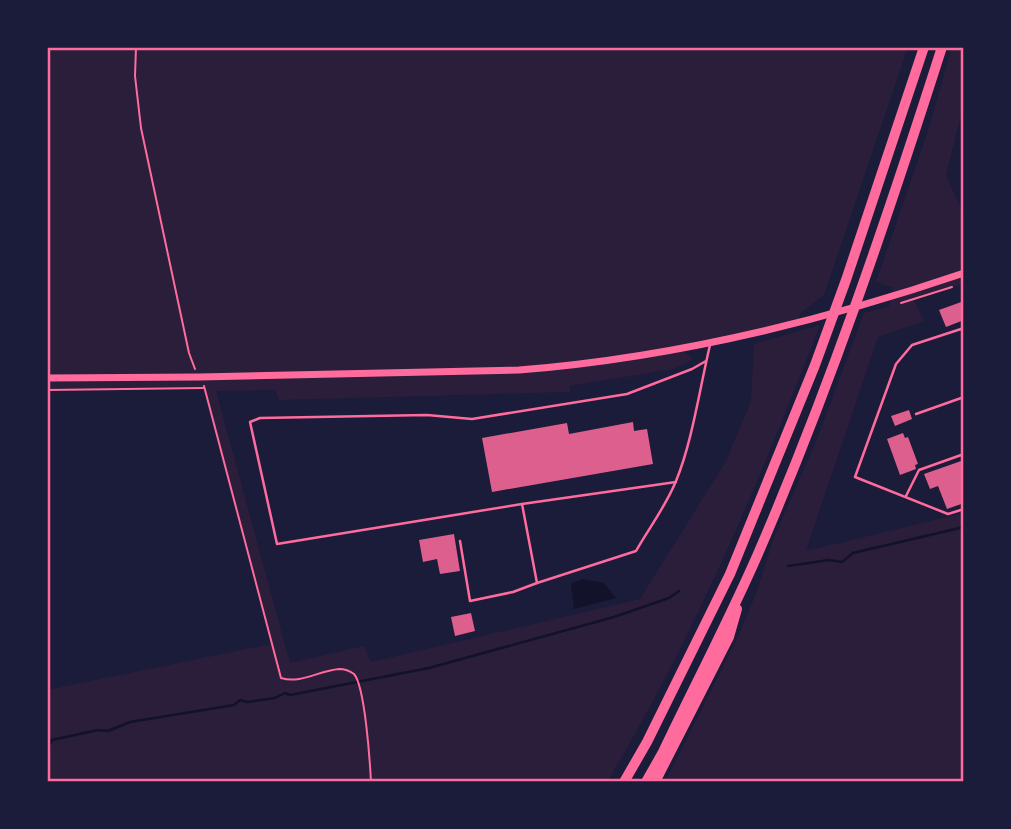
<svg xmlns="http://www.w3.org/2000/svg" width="1011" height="829" font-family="Manrope,sans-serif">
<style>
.green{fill:#2a1e3b}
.water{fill:#12122b}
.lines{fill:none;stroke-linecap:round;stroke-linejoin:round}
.stream{stroke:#12122b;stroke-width:2.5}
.building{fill:#dd5f8e}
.path{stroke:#ff6b9d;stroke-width:2}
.service{stroke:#ff6b9d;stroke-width:2.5}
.secondary{stroke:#ff6b9d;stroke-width:7}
.motorway{stroke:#ff6b9d;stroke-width:10}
.neatline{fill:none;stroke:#ff6b9d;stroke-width:2.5}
</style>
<rect width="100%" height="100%" fill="#1b1b3a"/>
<g class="green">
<path d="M47,47H908L824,295L800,314L797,324L680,349L693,359L674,369L570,386V392L279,400L275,390L216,391L290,663L364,646L371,662L640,599L726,461L751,401L754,344L820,325C759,482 694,638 607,782H47V690L271,644L205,388L47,390Z"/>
<polygon points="952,47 964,47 964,104 946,175 964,215 964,283 914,300 924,321 878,337 806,551 964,513 964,782 665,782 737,639 757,591 773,540 817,439 864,313 889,306 893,288 876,282 927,134"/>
</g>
<polygon class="water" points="582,579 604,583 616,598 574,609 571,584"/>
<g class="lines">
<g class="stream">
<polyline points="788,566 829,560 842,562 853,553 964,527"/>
<polyline points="47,741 98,730 108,731 130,722 234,705 240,700 247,702 275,698 285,693 290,695 429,668 614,617 669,598 679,591"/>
<polyline points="47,749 52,740"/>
</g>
</g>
<g class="building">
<polygon points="964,301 964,320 946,327 939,310"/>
<polygon points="909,410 912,419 895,426 891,416"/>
<polygon points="633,422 634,431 647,429 653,464 492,492 482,438 567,423 569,434"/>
<polygon points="903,433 905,438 908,437 918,464 915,465 916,469 900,475 887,439"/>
<polygon points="964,460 964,503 947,509 938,486 930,489 924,474"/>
<polygon points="454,534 460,571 440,574 437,559 423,562 419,540"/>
<polygon points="471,613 475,631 455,636 451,617"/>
</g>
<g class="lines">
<g class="path">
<polyline points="136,47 135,76 141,128 189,353 195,369"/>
<polyline points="901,303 952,287"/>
<path d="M204,386L281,678C301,684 318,671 339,669C344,669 350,671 354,674C365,686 370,763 371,782"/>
<polyline points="47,390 204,388"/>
</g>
<g class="service">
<polyline points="964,328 912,345 896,364 855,477 948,514 964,509"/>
<path d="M706,361L692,369L627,394L472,419L427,415L260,418L250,422L277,544L522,504L537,583L636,551C649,528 666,506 676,481C692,443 700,387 710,345"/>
<polyline points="916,414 964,397"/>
<polyline points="906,496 919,470 964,454"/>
<polyline points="522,504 676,482"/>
<polyline points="460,541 470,601 513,592 537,583"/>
</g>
<path class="secondary" d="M47,378L200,377L519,370C671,358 820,322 964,273"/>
<g class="motorway">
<polyline points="624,782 647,742 730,574 815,365 846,280 924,47"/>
<path d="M646,782L663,752C694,687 728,622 757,556C829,390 887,219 942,47"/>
<polyline points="655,782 729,637 737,609"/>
</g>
</g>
<rect width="1011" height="829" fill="none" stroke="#1b1b3a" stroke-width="98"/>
<rect x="49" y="49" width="913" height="731" class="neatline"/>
</svg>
